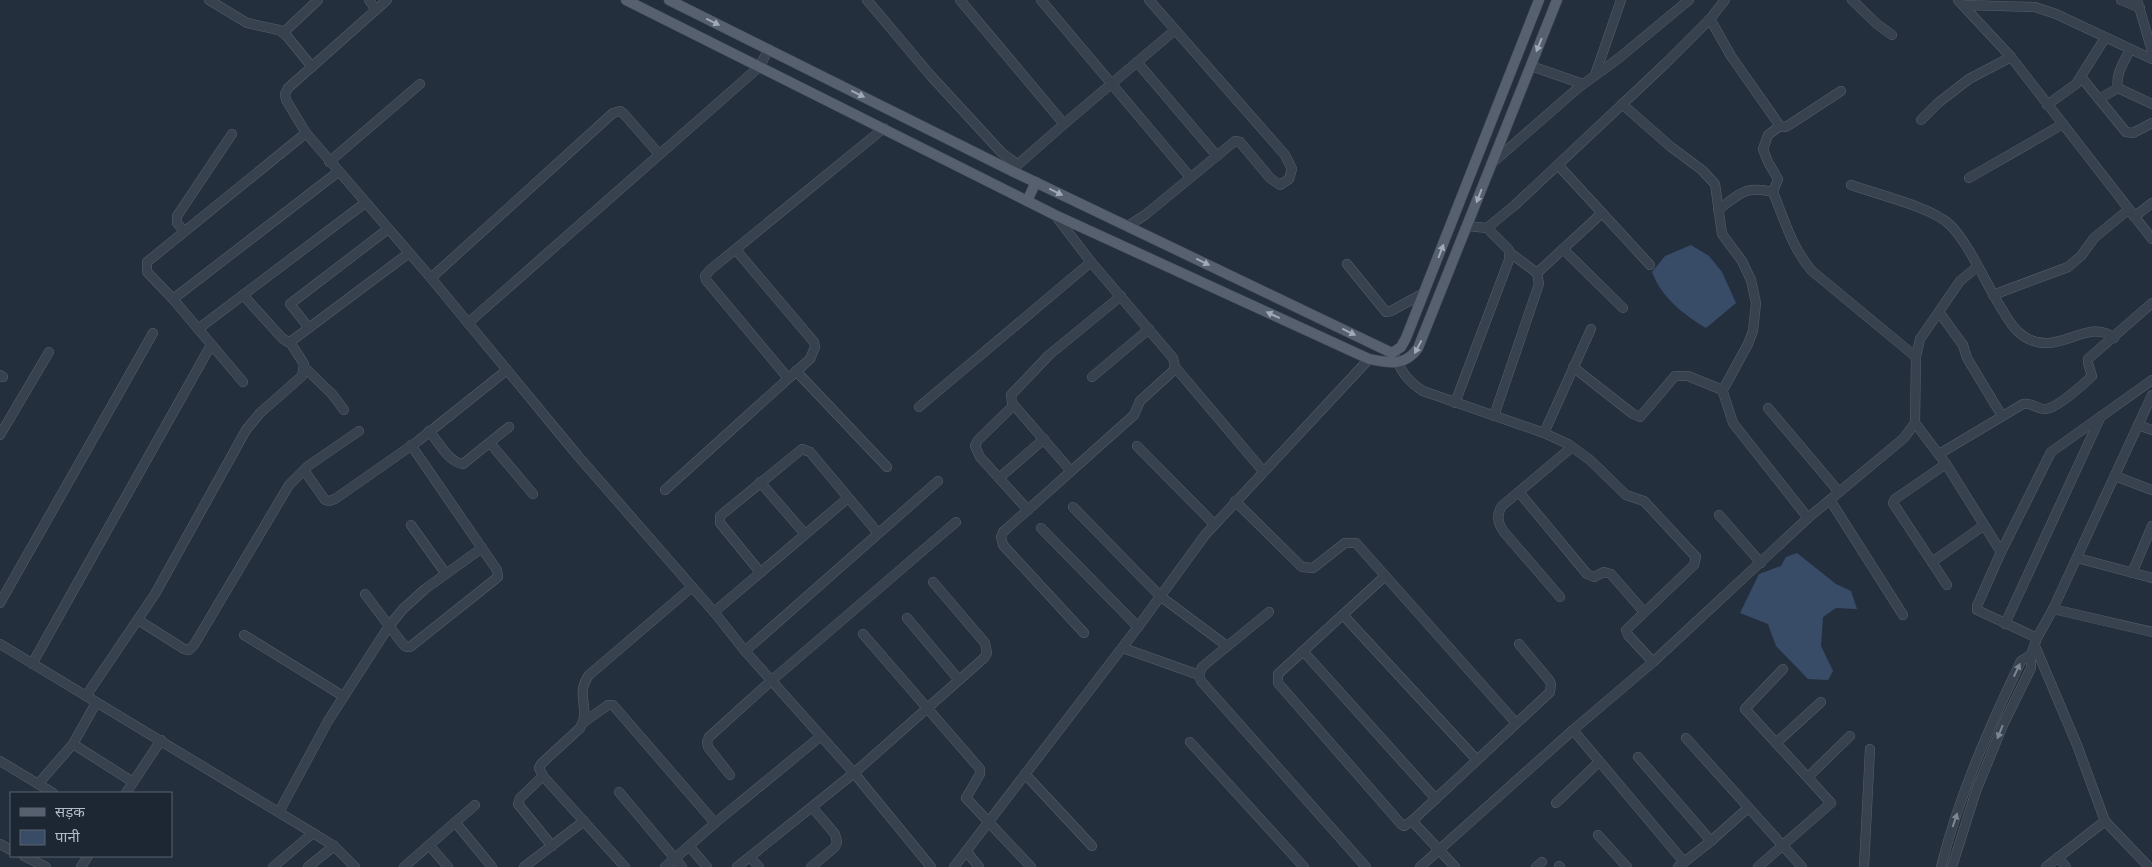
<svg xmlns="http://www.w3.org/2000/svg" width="2152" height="867" font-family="Manrope,'Noto Sans Devanagari',sans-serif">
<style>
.water{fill:#394c67}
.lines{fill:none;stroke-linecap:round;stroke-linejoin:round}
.minor-casing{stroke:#565f6c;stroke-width:10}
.major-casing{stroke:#414a57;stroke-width:11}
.minor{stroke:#38414e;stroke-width:9}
.major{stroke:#56606e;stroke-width:10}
.oneway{fill:#a1aab7}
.oneway2{fill:#7c8592}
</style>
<rect width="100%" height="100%" fill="#242f3e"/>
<g class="water">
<path d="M1691,245L1709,256L1722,272L1736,303L1706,328C1684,315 1661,297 1652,272L1665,256Z"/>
<polygon points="1797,553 1836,584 1851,591 1857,609 1836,608 1823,617 1821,646 1833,671 1828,680 1808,679 1776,646 1768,624 1740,613 1759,574 1781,566 1786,557"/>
</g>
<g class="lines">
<defs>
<g id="minor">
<polyline points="209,0 247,23 279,30 286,35 312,67"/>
<polyline points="369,0 376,10"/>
<polyline points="387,0 288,88 285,94 286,100 306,133 431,278 578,456 714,612 745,651 854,773 931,867"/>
<polyline points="867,0 931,76 1002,153 1017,164"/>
<polyline points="960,0 1064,124"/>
<polyline points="1041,0 1190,177"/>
<polyline points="1852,0 1877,24 1892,35"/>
<polyline points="1958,0 2011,57 2152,239"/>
<polyline points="2121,0 2140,8"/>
<polyline points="2137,0 2152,51"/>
<polyline points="1963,5 2035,7 2056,14 2152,59"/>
<polyline points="1710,19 1731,56 1780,126 1785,127 1789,125 1841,91"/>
<polyline points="283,33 318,0"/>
<path d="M2130,50C2124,62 2115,75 2118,88L2152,104"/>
<polyline points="1137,62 1217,156"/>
<polyline points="1531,66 1583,84"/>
<polyline points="1595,75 1621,0"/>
<polyline points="2081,77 2126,132 2133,133 2152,123"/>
<polyline points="2099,99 2118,88"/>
<polyline points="2047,105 2076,84 2105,38"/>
<polyline points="1921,120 1938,103 1969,79 2011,57"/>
<path d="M1780,126L1768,135L1763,149L1768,162L1778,179L1773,192C1784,219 1792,248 1812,271L1916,357"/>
<polyline points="329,162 420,84"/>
<polyline points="1491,164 1578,88 1619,58 1689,0"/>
<polyline points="1558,165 1650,265"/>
<polyline points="1014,168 1064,124 1175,30"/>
<polyline points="1969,178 2063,124"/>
<path d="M1851,185C1876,194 1931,207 1949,224C1968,241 1988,288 2003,311C2009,321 2015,331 2025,337C2058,358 2088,316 2114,338"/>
<path d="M1718,210C1740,194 1744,185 1773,192"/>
<polyline points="1055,215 1091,262 1173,358 1175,367 1263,471"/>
<polyline points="2134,217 2152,203"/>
<polyline points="1128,226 1145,215 1235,141 1240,142 1270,178 1280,185 1289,179 1292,169 1285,155 1149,0"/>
<polyline points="1467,226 1487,228 1515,205 1665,64 1710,19 1725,0"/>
<polyline points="184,231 177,223 177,216 232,134"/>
<polyline points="1563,249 1623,308"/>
<polyline points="1347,264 1386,312 1391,311 1424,293"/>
<polyline points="1537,273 1602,213"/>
<polyline points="431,278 613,113 620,111 624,114 659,154"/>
<polyline points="243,295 282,338 288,342 290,342 409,253"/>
<polyline points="1993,295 2068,267 2081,256 2094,238 2128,210"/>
<polyline points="173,299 338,172"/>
<polyline points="1939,312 1963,345 1967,358 2002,416"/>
<polyline points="468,323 759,67 769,49"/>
<polyline points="309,328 290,304 388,229"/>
<polyline points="198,329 365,203"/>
<path d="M1395,357C1402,373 1409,382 1423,391L1544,433L1568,444L1590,460L1626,495L1644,501L1696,557L1694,565L1626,630L1628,635L1653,662"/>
<polyline points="304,367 332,394 344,410"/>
<polyline points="1573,367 1633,414 1640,417 1675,376 1688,376 1720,389 1724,388 1748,344 1753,331 1756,303 1751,280 1742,261 1722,234 1715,184 1702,170 1671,147 1622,104"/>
<polyline points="796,371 887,467"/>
<polyline points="0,375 3,377"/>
<polyline points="1092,377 1149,329"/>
<polyline points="788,378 706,280 705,276 710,270 884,128"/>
<polyline points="243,382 173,299 147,272 147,262 306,133"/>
<polyline points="1722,389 1733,423 1808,518"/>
<polyline points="1455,403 1509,260 1509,250 1487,228"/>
<polyline points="1014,405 978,440 975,446 980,457 1028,510"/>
<polyline points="919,407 1091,262"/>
<polyline points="1768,408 1839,492"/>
<polyline points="1494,416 1539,284 1537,273 1509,252"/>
<polyline points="1915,423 1946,464 2001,552"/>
<polyline points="2138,425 2152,430"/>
<path d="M429,431C438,441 449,463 463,464L509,427"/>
<polyline points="1544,433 1591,329"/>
<polyline points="0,435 49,352"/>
<polyline points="490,443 533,494"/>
<polyline points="1137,446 1214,524"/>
<path d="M1939,454L2023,404C2032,402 2038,410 2046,409C2057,408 2084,384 2092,376L2088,363V359L2152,303"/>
<polyline points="1946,464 1895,499 1893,503 1947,585"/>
<polyline points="304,470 325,500 329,501 335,499 418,441 507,370"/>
<polyline points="1071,471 1012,403 1011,395 1049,355 1121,296"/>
<polyline points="2115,476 2152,490"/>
<polyline points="999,478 1044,439"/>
<polyline points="760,482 805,534"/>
<polyline points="665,490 810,359 815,347 814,342 736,250"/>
<polyline points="1519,492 1587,574 1594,577 1604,572 1611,574 1644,612"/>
<polyline points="1830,500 1903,615"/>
<polyline points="1235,501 1302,567 1313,568 1345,543 1356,543 1516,723"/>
<polyline points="1073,507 1160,596 1227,646"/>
<polyline points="1719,515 1761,563"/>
<polyline points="411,525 446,574"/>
<polyline points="1041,528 1138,627"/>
<polyline points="2077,558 2152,578"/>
<polyline points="1932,562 1983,526"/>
<polyline points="760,572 720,523 720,516 802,449 810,452 878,533"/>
<polyline points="2132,573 2152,526"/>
<polyline points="1384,577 1278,674 1278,683 1401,824 1404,826 1412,821 1414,823 1455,867"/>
<polyline points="365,594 402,643 406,647 410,647 498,577 497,570 411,445"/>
<path d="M1560,597L1504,532C1498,524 1496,515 1502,506L1572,447"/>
<polyline points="0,603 153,333"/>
<polyline points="2053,609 2152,632"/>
<polyline points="714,612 848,498"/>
<polyline points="1269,612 1202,667 1199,675 1201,681 1366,867"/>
<polyline points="1343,615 1477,760"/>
<polyline points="907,618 959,680"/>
<polyline points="138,620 184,649 189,650 194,645 289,485 308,466 359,431"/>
<polyline points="2005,624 2101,416"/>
<polyline points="1084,633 1003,545 1001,537 1003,532 1134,415 1140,401 1173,371 1175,367"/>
<polyline points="863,634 980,769 980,774 966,798 1031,867"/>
<polyline points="244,635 343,696"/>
<polyline points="2037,638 1977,610 1977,606 2001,552 2051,452 2152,380"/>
<polyline points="0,644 313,833 334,846 355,867"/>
<polyline points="2035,646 2077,745 2105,821 2149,867"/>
<polyline points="1123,648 1199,675"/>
<polyline points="745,651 938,481"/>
<polyline points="1303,651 1436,799"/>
<polyline points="32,664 211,345"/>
<polyline points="86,696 155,594 246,430 260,413 302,376 304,364 290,342"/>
<polyline points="584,722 608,705 613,705 715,823"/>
<polyline points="1573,730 1684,862"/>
<polyline points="1686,738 1802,867"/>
<polyline points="1190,742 1304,867"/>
<polyline points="1776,743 1821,702"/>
<polyline points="73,744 133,782"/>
<polyline points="1638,757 1711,841 1748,808"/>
<polyline points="0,761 53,793"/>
<polyline points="1025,774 1092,846"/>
<polyline points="730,775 708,747 707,742 709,737 771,681 956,522"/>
<polyline points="543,776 520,798 518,804 552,846"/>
<polyline points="1808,777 1850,736"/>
<polyline points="38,784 73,744 96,703"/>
<polyline points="619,792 682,867"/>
<polyline points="126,793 161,740"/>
<polyline points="1556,803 1599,762"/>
<polyline points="279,812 328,721 389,626 403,609 425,589 482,548"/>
<polyline points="1412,821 1550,692 1551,684 1549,680 1519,644"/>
<polyline points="455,822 492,867"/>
<polyline points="1598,835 1627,867"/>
<polyline points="0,844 11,850"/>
<polyline points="429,845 448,867"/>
<polyline points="689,846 707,867"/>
<polyline points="966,851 979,867"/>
<polyline points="24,856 46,867"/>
<polyline points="750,857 759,867"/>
<polyline points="2058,857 2066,867"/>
<polyline points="1559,866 1560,867"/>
<polyline points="81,867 88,856"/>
<polyline points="273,867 313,833"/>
<polyline points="308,867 334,846"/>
<polyline points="404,867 475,805"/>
<polyline points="524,867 584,821"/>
<path d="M625,867L543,776L539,768L541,764L580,728C592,709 574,696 589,675L692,587"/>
<polyline points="665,867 715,823 821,736"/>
<polyline points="737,867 854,773 984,658 987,653 985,643 933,582"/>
<polyline points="811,867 835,847 837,842 835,834 812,807"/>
<polyline points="954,867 1138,627 1205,535 1369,359"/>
<polyline points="1420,867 1573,730 1653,662 1808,518 1904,438 1915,423 1916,357 1920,339 1960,281 1977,267"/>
<polyline points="1536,867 1542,862"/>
<polyline points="1678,867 1711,841"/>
<polyline points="1758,867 1831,803 1745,709 1783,669"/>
<polyline points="1864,867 1870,749"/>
<path d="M1941,867C1959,795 1989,728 2021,661L2031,655"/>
<polyline points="1952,867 1976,791 2003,725 2031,668 2031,655 2037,638 2053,609 2152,395"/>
<polyline points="2046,867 2105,821"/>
</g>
<g id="major">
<path d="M626,0L1055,215L1369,359C1389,363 1405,367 1418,348L1557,0"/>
<polyline points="669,0 1012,171 1392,353 1401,347 1406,338 1539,0"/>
<polyline points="1027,201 1036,182"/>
</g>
</defs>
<use href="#minor" class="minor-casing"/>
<use href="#major" class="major-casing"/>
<use href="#minor" class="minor"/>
<use href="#major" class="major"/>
</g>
<defs><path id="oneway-solid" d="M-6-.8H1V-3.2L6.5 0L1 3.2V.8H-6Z" transform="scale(1.25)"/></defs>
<g class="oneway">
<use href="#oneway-solid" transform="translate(713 22) rotate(26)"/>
<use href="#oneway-solid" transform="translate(1539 45) rotate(112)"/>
<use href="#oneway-solid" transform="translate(858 94) rotate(26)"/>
<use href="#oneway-solid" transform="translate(1056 192) rotate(26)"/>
<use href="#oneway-solid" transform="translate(1479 196) rotate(111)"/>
<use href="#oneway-solid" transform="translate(1441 251) rotate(-69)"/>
<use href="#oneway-solid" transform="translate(1203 262) rotate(26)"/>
<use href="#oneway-solid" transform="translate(1273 315) rotate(-155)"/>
<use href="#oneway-solid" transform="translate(1349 332) rotate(26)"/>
<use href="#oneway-solid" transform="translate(1418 347) rotate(118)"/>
</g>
<g class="oneway2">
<use href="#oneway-solid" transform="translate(2017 670) rotate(-65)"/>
<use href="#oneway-solid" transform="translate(2000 732) rotate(112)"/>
<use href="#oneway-solid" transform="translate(1955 820) rotate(-71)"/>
</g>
<rect x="10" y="792" width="162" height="65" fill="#1d2633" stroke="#59626f"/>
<rect x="20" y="808" width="25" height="8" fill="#56606e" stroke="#59626f"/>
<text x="55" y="817" font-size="15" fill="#b4bcc9">सड़क</text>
<rect x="20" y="830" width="25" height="15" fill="#394c67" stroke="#59626f"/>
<text x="55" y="842" font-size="15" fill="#b4bcc9">पानी</text>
</svg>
